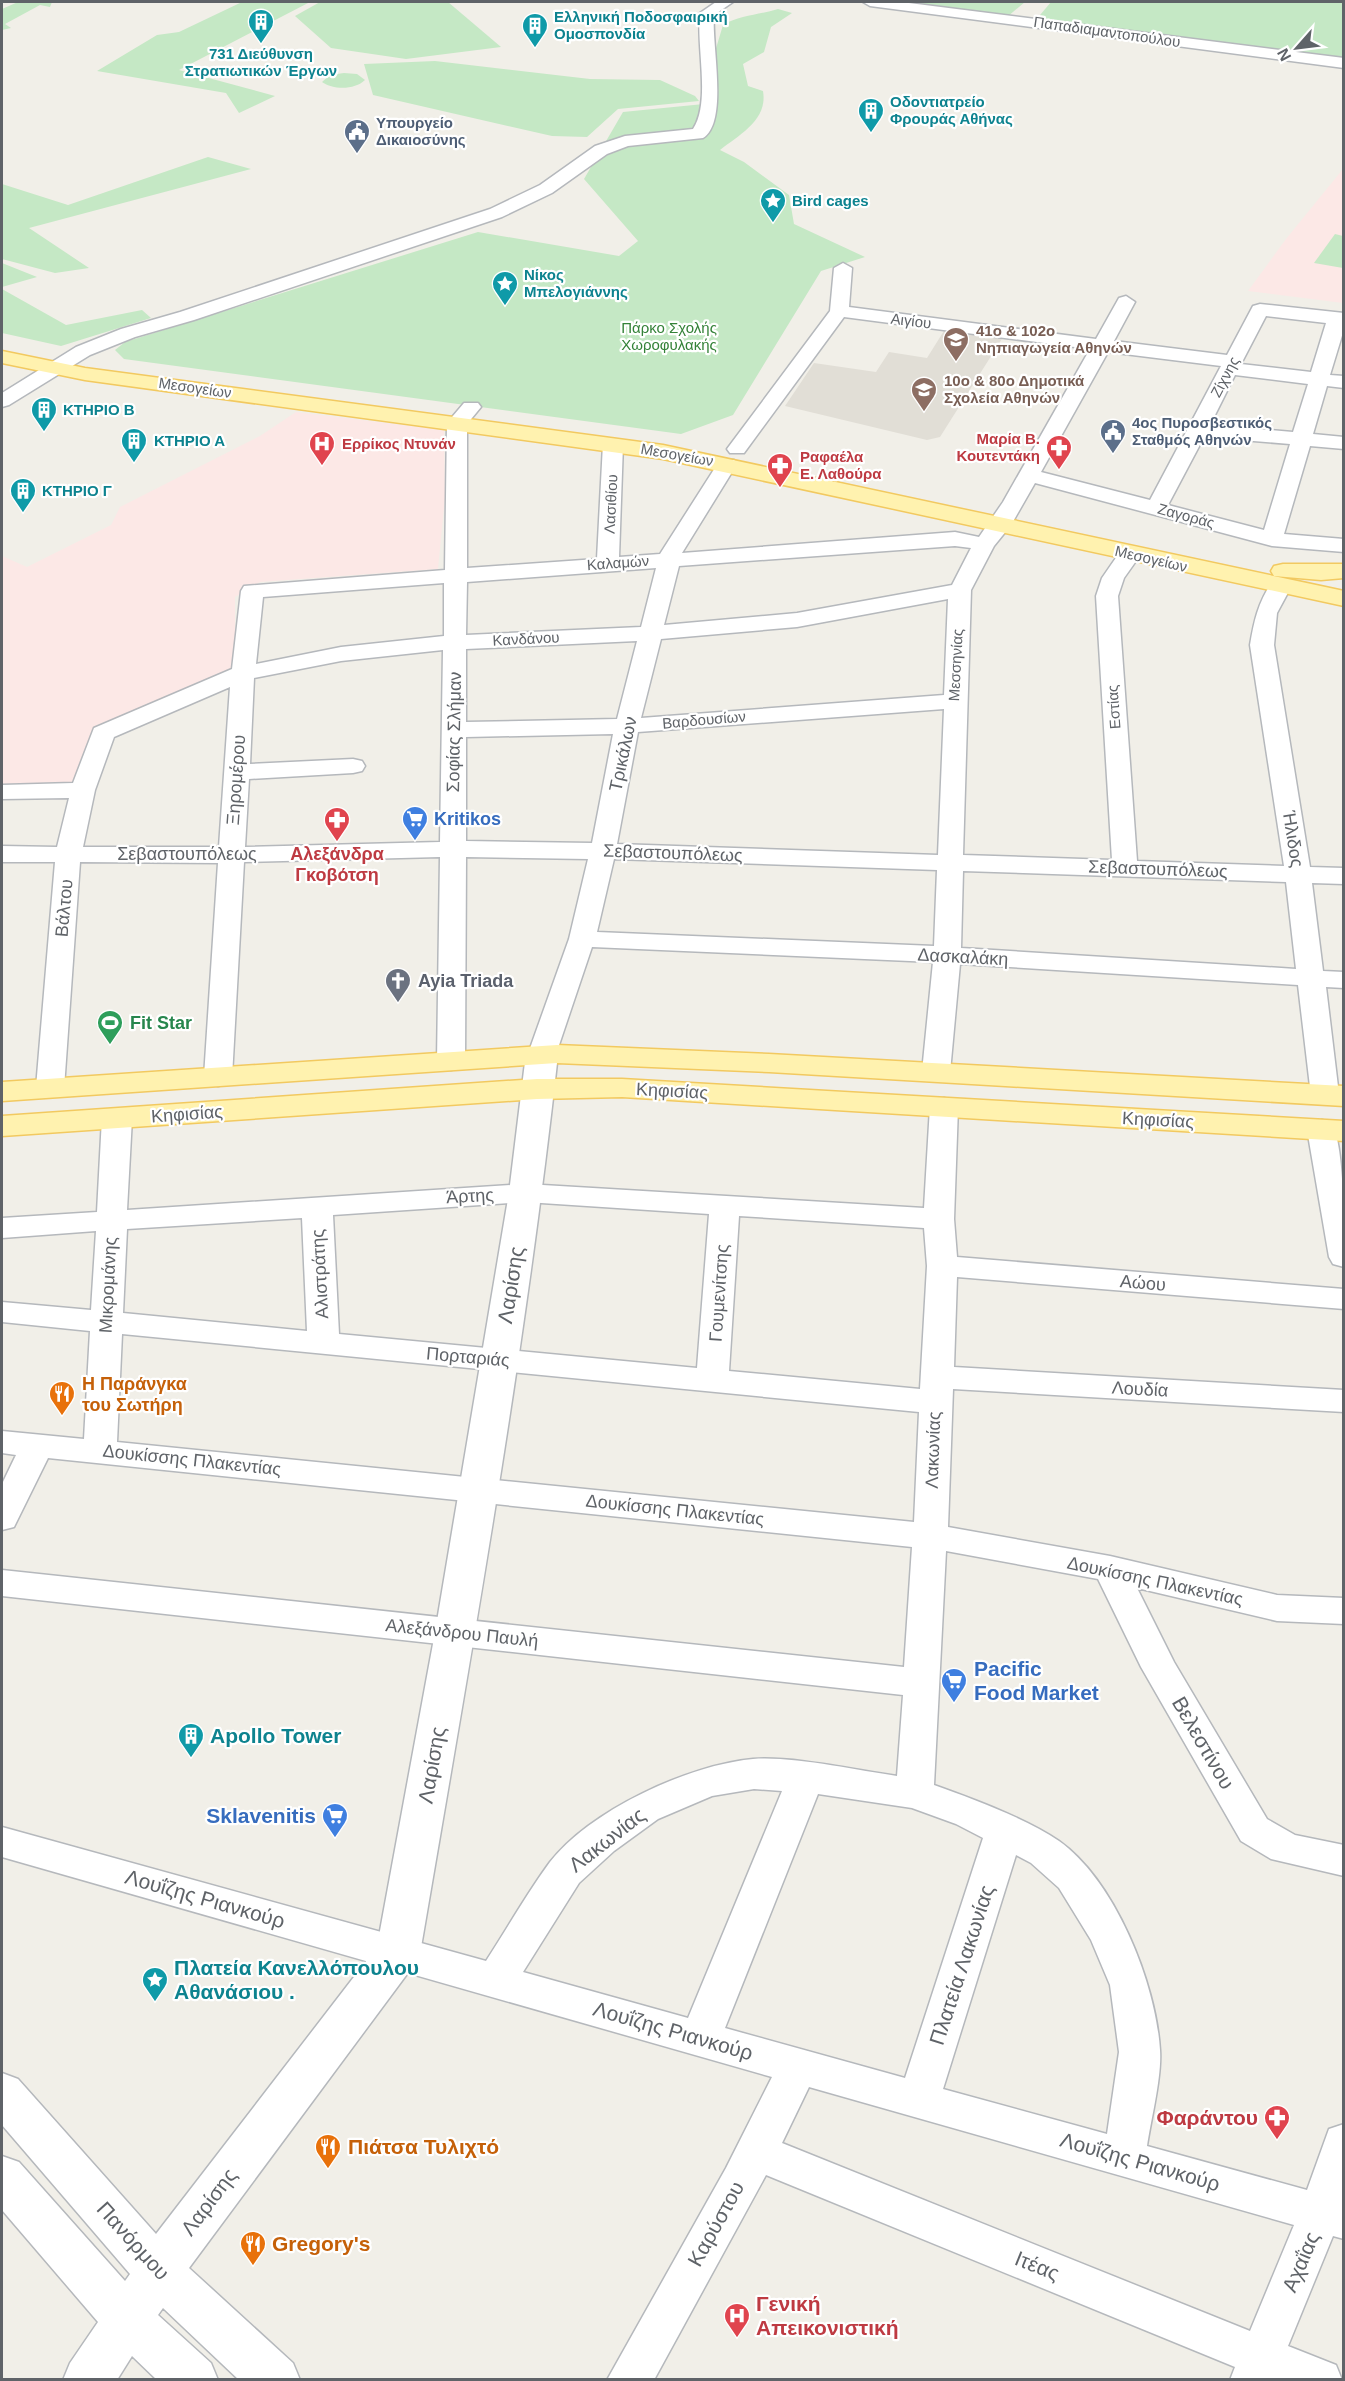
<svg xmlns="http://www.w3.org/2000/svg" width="1345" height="2381" font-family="Arial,sans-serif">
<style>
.education{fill:#e1ded6}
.medical{fill:#fce8e6}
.green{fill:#c5e8c5}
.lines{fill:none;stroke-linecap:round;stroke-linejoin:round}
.minor-casing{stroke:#b5b8bc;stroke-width:3}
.tertiary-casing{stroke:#b5b8bc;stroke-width:3}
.primary-casing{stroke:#f2c960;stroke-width:3}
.minor{fill:#fff;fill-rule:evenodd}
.tertiary{fill:#fff;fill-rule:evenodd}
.primary{fill:#fff2af;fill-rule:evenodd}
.labels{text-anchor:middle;stroke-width:4.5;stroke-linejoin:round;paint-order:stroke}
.far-culture-label{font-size:15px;font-weight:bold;fill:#0d838f;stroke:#fff;text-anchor:start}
.far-street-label{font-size:15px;fill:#5f6368;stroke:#fff}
.far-service-label{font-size:15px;font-weight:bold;fill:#4e5e75;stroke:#fff;text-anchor:start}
.far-park-label{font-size:15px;fill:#348238;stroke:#fff}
.far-education-label{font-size:15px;font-weight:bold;fill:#785e54;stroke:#fff;text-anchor:start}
.far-health-label{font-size:15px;font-weight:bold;fill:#be3a42;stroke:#fff;text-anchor:start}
.street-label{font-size:18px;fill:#5f6368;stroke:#fff}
.shop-label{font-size:18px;font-weight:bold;fill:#366cbe;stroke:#fff;text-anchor:start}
.health-label{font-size:18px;font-weight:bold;fill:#be3a42;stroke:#fff}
.worship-label{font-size:18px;font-weight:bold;fill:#5b616d;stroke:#fff;text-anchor:start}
.leisure-label{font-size:18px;font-weight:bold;fill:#27864d;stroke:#fff;text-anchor:start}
.food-label{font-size:18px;font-weight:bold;fill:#c56008;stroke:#fff;text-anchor:start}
.near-street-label{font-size:21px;fill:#5f6368;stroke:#fff}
.near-shop-label{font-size:21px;font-weight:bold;fill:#366cbe;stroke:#fff;text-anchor:start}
.near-culture-label{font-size:21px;font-weight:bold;fill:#0d838f;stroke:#fff;text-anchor:start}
.near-health-label{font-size:21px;font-weight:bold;fill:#be3a42;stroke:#fff;text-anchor:end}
.near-food-label{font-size:21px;font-weight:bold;fill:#c56008;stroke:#fff;text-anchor:start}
</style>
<rect width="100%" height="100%" fill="#f1efe8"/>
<polygon class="education" points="947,326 1005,334 940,437 927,440 785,406 814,363 876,372 889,352 927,358"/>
<g class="medical">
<polygon points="1343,169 1343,303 1248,291 1286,239"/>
<polygon points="296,412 444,430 445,497 438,569 260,582 235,597 235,670 91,734 77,787 2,788 2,556 27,567 111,525 120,507 260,436"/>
</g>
<g class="green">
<polygon points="18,2 52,2 50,7 40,5 5,24 11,28 2,30 2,9"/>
<polygon points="242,2 310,2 179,70 275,96 239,113 226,93 97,71 157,35 179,32"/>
<polygon points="320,2 448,2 501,47 406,59 331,48 295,16"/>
<polygon points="898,2 1025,2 1007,17"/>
<polygon points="1051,2 1343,2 1343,60 1035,21"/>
<path d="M778,9L792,13L771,27L764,52L743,64L748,86L763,91C768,120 740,134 720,150L744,162L789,195L794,224L865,257L821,271L733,415L681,434L124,359L115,350L125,342L478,232L619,256L638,241L584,179L623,112L704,104L714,55L723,25C740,15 759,15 778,9Z"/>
<polygon points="435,61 590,79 660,80 695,96 699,101 618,109 587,137 552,136 373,95 364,64"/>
<path d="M344,73L357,74L365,80C355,90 333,90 322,82L330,75Z"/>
<polygon points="208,157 251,169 29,228 89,268 55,273 2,259 2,184 68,205"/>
<polygon points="1335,234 1343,236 1343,268 1314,263"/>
<polygon points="2,263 37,277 2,287"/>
<polygon points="2,289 66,325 142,310 151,318 61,346 2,333"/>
</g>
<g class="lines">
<defs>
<g id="minor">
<path d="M716,2H733L714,15C711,43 729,122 703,138L628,146L607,154L552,193L502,217L194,320L135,337L90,355L9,405L2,407V393L76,347L121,329L180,312L490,209L540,185L595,146L625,136L693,129C711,102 696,46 700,13Z"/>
<polygon points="863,2 901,2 1344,58 1344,68 870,6"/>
<path d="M843,263L852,268L849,307L1096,339L1119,298L1126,296L1135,302L1114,341L1227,355L1253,306L1260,304L1344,313V329L1330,375L1344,376V388L1327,386L1313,434L1344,437V449L1310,446L1284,534L1344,539V552L1272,546L1035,483L1011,525L994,546L971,590L963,855L1112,860L1096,596L1102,578L1122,549H1138L1141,554L1124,578L1118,596L1137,861L1284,866L1250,645C1254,621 1258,603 1272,582H1288L1291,587L1277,613L1274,645L1310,867L1344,868V884L1312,883L1323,971L1344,972V988L1326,987L1339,1095L1335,1101L1325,1104L1315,1101L1311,1095L1298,985L960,964L950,1072L946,1078L936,1081L926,1078L922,1072L933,962L592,947L556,1054L552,1060L542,1062L532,1060L528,1054L569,939L588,859L466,857L465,1061L461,1067L451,1070L441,1067L437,1061L440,857L244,862L232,1077L228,1083L218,1086L208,1083L204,1077L218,863L80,862L64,1088L60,1094L50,1097L40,1094L36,1088L55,862H2V846L57,847L69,798L2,799V785L73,783L94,728L232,669L241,591L244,586L445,570L447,423L464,403H478L481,407L467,424V568L597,559L603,444L606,440H620L623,444L619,557L660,554L720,460H734L737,464L682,553L955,532L979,537L1003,502L1090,349L844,317L744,453H730L727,449L830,311L834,268ZM1266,316L1326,323L1311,372L1241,364ZM1108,352L1221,366L1150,500L1041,472ZM1235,375L1308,384L1293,432L1210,425ZM1204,437L1290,444L1264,530L1168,505ZM955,546L971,548L952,585L797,613L664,625L679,566ZM656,568L641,627L466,635L467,582ZM444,583V636L341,647L256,664L263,597ZM948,599L944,695L641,718L661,639L797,627ZM637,641L617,719L466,722V649ZM443,650L440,842L245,847L249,779L353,773L362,771L365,766L362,761L353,759L250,764L254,678L341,661ZM230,687L219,847H83L95,790L114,737ZM944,709L938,855L617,844L638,732ZM613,734L592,843L466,841V737ZM614,859L937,870L934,946L597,932ZM963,871L1286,882L1296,969L961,948Z"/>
<path d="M944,1098L954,1101L958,1107L954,1219L957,1257L1344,1289V1309L957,1277L954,1367L1344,1390V1412L953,1389L948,1527L1110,1556L1277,1595L1344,1598V1624L1277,1621L1137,1588L1174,1662L1267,1819L1295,1835L1344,1845V1876L1271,1859L1241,1841L1141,1667L1098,1579L946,1551L934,1785C973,1799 1025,1818 1059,1841C1115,1881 1156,1983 1160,2050C1162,2076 1151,2119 1147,2146L1307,2190L1329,2129L1344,2124V2239L1333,2236L1288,2346L1336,2365L1342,2380H1230L1235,2367L766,2175L654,2380H607L726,2168L772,2077L2,1857V1827L486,1961C507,1929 527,1893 550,1862C591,1810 688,1765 753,1759C793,1756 855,1770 897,1776L903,1695L2,1596V1570L904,1667L912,1547L48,1458L14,1527L2,1530V1484L16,1455L2,1453V1431L84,1439L90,1331L2,1322V1302L91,1310L96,1231L2,1238V1218L97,1212L102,1118L107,1112L117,1109L127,1112L132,1118L127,1210L526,1184L924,1208L930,1107L934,1101ZM526,1202L709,1214L697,1368L339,1334L333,1215ZM739,1216L924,1228L927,1266L920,1389L729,1371ZM302,1218L307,1331L123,1313L127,1229ZM122,1334L919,1412L914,1522L117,1442ZM754,1789L782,1791L688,2018L523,1972L579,1883L614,1851L658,1819L712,1796ZM818,1794L912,1808L956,1824L983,1838L905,2078L725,2028ZM1016,1855L1031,1863L1059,1888L1091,1940L1110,1985L1119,2052L1107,2134L943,2089ZM809,2087L1294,2225L1250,2331L782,2143Z"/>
<path d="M1322,1120L1332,1123C1345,1150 1344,1233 1344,1267L1333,1264L1329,1257L1307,1129L1312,1123Z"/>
</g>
<path id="tertiary" d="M542,1045L553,1047L558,1054C525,1355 471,1654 420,1953L413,1966L189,2268L293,2363L300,2380H239L163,2308L158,2315L211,2363L218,2380H157L132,2356L117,2380H63L70,2363L98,2322L2,2210V2156L19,2162L125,2281L130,2274L2,2125V2073L18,2079L156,2234L377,1947L435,1633L509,1193L526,1054L531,1047Z"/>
<g id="primary">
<polygon points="2,351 85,368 663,445 1344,591 1344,606 663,459 85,380 2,363"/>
<polygon points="1283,564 1344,564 1344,578 1321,580 1274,576 1271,571 1274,566"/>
<polygon points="557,1045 769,1054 1344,1086 1344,1106 769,1072 557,1063 2,1101 2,1082"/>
<polygon points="537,1079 622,1079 1344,1121 1344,1141 622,1097 537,1099 2,1136 2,1116"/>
</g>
</defs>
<use href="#minor" class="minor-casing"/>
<use href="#tertiary" class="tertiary-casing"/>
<use href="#primary" class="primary-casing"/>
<use href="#minor" class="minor"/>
<use href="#tertiary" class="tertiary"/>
<use href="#primary" class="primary"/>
</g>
<defs>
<symbol id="building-pin" viewBox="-11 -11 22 30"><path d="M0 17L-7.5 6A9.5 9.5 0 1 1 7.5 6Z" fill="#0f9aa8" stroke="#fff"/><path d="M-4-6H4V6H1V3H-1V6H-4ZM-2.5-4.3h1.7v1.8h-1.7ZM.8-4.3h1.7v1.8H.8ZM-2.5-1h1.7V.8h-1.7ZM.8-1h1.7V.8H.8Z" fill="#fff"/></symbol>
<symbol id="civic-pin" viewBox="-11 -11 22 30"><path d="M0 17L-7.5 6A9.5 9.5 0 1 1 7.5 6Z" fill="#5c6f8a" stroke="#fff"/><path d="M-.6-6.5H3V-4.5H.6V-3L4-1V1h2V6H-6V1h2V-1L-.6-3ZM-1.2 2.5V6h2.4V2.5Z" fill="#fff"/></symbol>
<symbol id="sight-pin" viewBox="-11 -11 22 30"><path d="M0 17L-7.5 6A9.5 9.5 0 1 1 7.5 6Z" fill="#0f9aa8" stroke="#fff"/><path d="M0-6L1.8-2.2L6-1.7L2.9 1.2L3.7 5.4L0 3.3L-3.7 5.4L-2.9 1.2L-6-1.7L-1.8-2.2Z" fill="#fff"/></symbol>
<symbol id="school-pin" viewBox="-11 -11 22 30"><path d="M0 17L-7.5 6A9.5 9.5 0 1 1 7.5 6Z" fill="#8d6e63" stroke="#fff"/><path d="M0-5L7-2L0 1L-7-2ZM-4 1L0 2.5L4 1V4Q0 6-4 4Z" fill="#fff"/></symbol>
<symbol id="hospital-pin" viewBox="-11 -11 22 30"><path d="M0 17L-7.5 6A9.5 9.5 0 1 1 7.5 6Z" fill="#e0444e" stroke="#fff"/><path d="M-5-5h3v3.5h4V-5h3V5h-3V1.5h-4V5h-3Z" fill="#fff"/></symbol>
<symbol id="pharmacy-pin" viewBox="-11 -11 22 30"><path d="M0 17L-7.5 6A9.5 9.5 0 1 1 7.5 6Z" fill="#e0444e" stroke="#fff"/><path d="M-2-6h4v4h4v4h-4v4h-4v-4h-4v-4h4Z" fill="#fff"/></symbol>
<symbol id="supermarket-pin" viewBox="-11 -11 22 30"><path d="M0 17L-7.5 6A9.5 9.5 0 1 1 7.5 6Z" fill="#3f7fe0" stroke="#fff"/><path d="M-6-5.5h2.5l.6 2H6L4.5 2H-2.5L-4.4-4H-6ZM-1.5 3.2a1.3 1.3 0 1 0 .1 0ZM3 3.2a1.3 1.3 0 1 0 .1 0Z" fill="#fff"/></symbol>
<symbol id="church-pin" viewBox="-11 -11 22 30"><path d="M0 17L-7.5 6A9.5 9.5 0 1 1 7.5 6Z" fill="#6b7280" stroke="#fff"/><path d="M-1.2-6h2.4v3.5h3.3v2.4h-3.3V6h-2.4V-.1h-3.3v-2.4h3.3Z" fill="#fff"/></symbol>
<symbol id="stadium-pin" viewBox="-11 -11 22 30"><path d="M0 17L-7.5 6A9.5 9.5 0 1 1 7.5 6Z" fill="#2e9e5b" stroke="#fff"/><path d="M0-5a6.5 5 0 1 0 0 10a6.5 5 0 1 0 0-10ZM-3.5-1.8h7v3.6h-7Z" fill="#fff"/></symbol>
<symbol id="restaurant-pin" viewBox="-11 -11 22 30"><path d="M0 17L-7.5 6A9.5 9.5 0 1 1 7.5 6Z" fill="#e8710a" stroke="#fff"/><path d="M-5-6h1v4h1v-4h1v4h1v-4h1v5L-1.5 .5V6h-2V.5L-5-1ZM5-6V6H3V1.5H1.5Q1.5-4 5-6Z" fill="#fff"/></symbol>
</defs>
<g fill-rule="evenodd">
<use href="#building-pin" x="246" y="7" width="30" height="40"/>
<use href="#building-pin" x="520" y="11" width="30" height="40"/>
<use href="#building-pin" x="856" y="96" width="30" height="40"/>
<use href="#civic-pin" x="342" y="117" width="30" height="40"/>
<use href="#sight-pin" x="758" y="186" width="30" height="40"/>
<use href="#sight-pin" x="490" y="269" width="30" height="40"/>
<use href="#school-pin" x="941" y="325" width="30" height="40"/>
<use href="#school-pin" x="909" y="375" width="30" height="40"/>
<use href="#building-pin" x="29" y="395" width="30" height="40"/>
<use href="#civic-pin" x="1098" y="417" width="30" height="40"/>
<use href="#building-pin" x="119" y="426" width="30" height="40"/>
<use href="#hospital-pin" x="307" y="429" width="30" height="40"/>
<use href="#pharmacy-pin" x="1044" y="433" width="30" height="40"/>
<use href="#pharmacy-pin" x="765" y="451" width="30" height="40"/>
<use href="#building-pin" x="8" y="476" width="30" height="40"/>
<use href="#supermarket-pin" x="400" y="804" width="30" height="40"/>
<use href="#pharmacy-pin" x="322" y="805" width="30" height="40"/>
<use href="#church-pin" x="383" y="966" width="30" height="40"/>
<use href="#stadium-pin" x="95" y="1008" width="30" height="40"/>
<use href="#restaurant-pin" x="47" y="1379" width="30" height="40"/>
<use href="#supermarket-pin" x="939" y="1666" width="30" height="40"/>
<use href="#building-pin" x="176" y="1721" width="30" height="40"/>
<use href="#supermarket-pin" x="320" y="1801" width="30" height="40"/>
<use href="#sight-pin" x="140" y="1965" width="30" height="40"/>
<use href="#pharmacy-pin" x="1262" y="2103" width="30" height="40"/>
<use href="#restaurant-pin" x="313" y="2132" width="30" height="40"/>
<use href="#restaurant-pin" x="238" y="2229" width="30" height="40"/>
<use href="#hospital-pin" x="722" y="2301" width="30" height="40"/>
</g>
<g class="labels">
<g class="far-culture-label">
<text x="554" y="22">Ελληνική Ποδοσφαιρική<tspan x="554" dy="17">Ομοσπονδία</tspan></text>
<text x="261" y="59" text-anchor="middle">731 Διεύθυνση<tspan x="261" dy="17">Στρατιωτικών Έργων</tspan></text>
<text x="890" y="107">Οδοντιατρείο<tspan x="890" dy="17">Φρουράς Αθήνας</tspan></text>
<text x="792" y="206">Bird cages</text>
<text x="524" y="280">Νίκος<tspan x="524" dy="17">Μπελογιάννης</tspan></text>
<text x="63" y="415">ΚΤΗΡΙΟ Β</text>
<text x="154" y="446">ΚΤΗΡΙΟ Α</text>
<text x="42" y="496">ΚΤΗΡΙΟ Γ</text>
</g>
<g class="far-street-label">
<text transform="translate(1107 32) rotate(8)" y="5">Παπαδιαμαντοπούλου</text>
<text transform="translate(911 321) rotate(7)" y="5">Αιγίου</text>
<text transform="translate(1225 377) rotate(-62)" y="5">Ζίχνης</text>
<text transform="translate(195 388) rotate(8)" y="5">Μεσογείων</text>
<text transform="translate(677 455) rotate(10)" y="5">Μεσογείων</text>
<text transform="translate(611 504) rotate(-87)" y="5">Λασιθίου</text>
<text transform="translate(1186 516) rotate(15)" y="5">Ζαγοράς</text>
<text transform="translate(1151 559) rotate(13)" y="5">Μεσογείων</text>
<text transform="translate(618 563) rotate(-4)" y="5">Καλαμών</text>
<text transform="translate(526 639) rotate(-3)" y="5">Κανδάνου</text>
<text transform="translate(956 665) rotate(-87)" y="5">Μεσσηνίας</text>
<text transform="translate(1114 707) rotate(-94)" y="5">Εστίας</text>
<text transform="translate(704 720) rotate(-5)" y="5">Βαρδουσίων</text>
</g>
<g class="far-service-label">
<text x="376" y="128">Υπουργείο<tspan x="376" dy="17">Δικαιοσύνης</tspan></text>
<text x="1132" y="428">4ος Πυροσβεστικός<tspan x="1132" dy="17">Σταθμός Αθηνών</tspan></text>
</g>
<g class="far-park-label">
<text x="669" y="333">Πάρκο Σχολής<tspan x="669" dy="17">Χωροφυλακής</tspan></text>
</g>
<g class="far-education-label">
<text x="976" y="336">41ο &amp; 102ο<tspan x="976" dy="17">Νηπιαγωγεία Αθηνών</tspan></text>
<text x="944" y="386">10ο &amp; 80ο Δημοτικά<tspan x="944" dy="17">Σχολεία Αθηνών</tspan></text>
</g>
<g class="far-health-label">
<text x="1040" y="444" text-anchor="end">Μαρία Β.<tspan x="1040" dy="17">Κουτεντάκη</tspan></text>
<text x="342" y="449">Ερρίκος Ντυνάν</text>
<text x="800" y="462">Ραφαέλα<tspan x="800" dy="17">Ε. Λαθούρα</tspan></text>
</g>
<g class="street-label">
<text transform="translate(454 732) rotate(-89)" y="6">Σοφίας Σλήμαν</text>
<text transform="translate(623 754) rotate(-78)" y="6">Τρικάλων</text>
<text transform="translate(236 780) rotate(-86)" y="6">Ξηρομέρου</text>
<text transform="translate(1293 839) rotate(81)" y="6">Ήλιδος</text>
<text transform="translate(673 853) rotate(2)" y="6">Σεβαστουπόλεως</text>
<text x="187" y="860">Σεβαστουπόλεως</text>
<text transform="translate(1158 869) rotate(2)" y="6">Σεβαστουπόλεως</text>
<text transform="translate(64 908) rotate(-85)" y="6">Βάλτου</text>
<text transform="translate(963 957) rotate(3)" y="6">Δασκαλάκη</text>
<text transform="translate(672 1091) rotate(3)" y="6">Κηφισίας</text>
<text transform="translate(187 1114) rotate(-4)" y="6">Κηφισίας</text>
<text transform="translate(1158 1120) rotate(3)" y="6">Κηφισίας</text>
<text transform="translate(470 1196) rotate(-3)" y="6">Άρτης</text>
<text transform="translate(320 1274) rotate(-93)" y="6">Αλιστράτης</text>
<text transform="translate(1143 1283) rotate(5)" y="6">Αώου</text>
<text transform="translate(108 1285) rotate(-87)" y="6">Μικρομάνης</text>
<text transform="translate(719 1293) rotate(-86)" y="6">Γουμενίτσης</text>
<text transform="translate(468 1357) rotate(5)" y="6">Πορταριάς</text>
<text transform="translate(1140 1389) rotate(3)" y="6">Λουδία</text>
<text transform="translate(933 1450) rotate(-88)" y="6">Λακωνίας</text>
<text transform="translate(192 1460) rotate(6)" y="6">Δουκίσσης Πλακεντίας</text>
<text transform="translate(675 1510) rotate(6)" y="6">Δουκίσσης Πλακεντίας</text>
<text transform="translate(1155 1581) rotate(12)" y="6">Δουκίσσης Πλακεντίας</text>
<text transform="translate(462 1633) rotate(6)" y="6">Αλεξάνδρου Παυλή</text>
</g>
<g class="shop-label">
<text x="434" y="825">Kritikos</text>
</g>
<g class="health-label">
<text x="337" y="860">Αλεξάνδρα<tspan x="337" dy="21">Γκοβότση</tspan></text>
</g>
<g class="worship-label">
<text x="418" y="987">Ayia Triada</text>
</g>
<g class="leisure-label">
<text x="130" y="1029">Fit Star</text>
</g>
<g class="food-label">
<text x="82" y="1390">Η Παράνγκα<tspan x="82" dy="21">του Σωτήρη</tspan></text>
</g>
<g class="near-street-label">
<text transform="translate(511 1285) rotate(-81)" y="7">Λαρίσης</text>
<text transform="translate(1203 1743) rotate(60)" y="7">Βελεστίνου</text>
<text transform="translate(432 1765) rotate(-80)" y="7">Λαρίσης</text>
<text transform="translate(607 1840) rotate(-38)" y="7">Λακωνίας</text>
<text transform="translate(205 1899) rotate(16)" y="7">Λουΐζης Ριανκούρ</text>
<text transform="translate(962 1965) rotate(-72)" y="7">Πλατεία Λακωνίας</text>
<text transform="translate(673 2031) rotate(16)" y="7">Λουΐζης Ριανκούρ</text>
<text transform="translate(1140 2162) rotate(16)" y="7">Λουΐζης Ριανκούρ</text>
<text transform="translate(209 2202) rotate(-53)" y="7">Λαρίσης</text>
<text transform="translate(716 2224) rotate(-61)" y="7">Καρύστου</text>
<text transform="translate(133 2241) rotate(48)" y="7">Πανόρμου</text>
<text transform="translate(1301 2262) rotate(-67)" y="7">Αχαΐας</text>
<text transform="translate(1037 2266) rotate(22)" y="7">Ιτέας</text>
</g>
<g class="near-shop-label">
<text x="974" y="1676">Pacific<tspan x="974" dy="24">Food Market</tspan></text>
<text x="316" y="1823" text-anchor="end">Sklavenitis</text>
</g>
<g class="near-culture-label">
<text x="210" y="1743">Apollo Tower</text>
<text x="174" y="1975">Πλατεία Κανελλόπουλου<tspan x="174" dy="24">Αθανάσιου .</tspan></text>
</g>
<g class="near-health-label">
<text x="1258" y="2125">Φαράντου</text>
<text x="756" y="2311" text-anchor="start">Γενική<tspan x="756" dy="24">Απεικονιστική</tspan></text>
</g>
<g class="near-food-label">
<text x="348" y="2154">Πιάτσα Τυλιχτό</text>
<text x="272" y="2251">Gregory's</text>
</g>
</g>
<rect width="1345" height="2381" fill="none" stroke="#5f6368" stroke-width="6"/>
<g transform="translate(1297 48) rotate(242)" stroke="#ffffff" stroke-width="4.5" paint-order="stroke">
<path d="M0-4.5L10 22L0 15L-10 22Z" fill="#5f6368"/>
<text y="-9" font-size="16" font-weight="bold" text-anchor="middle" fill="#5f6368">N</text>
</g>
</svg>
